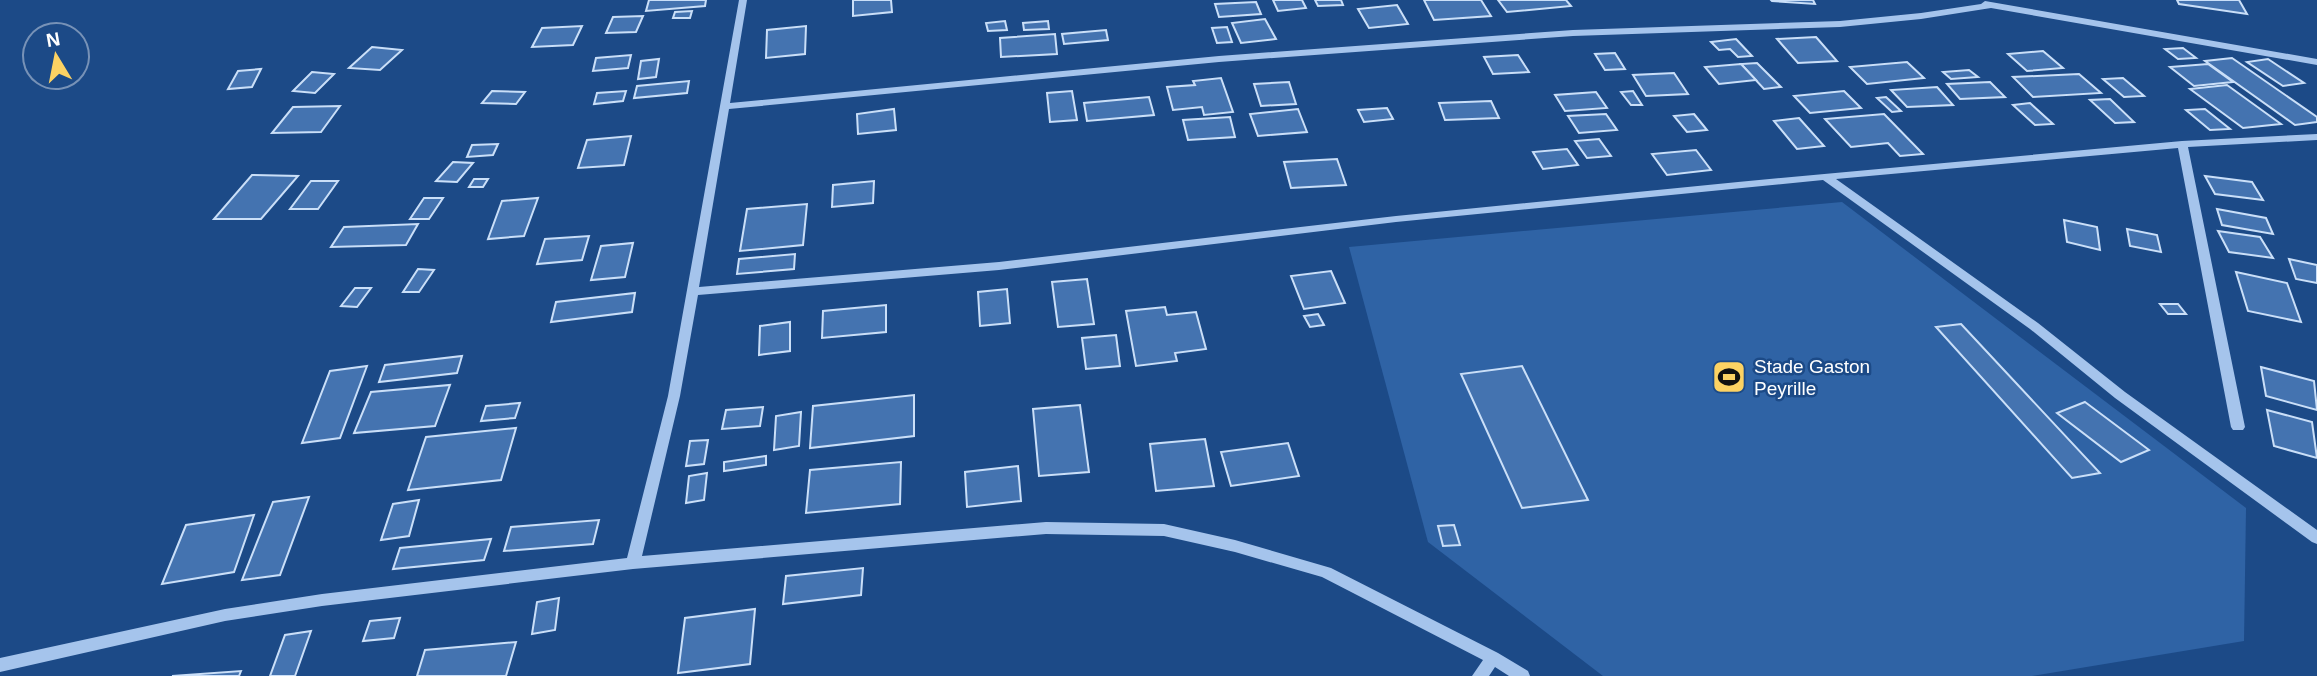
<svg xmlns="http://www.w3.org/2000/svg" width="2317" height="676" font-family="Helvetica,sans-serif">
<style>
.green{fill:#2f63a5}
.building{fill:#4473b0;stroke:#cadff8;stroke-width:2}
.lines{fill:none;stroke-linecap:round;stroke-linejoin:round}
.minor{fill:#a5c4ec;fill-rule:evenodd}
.labels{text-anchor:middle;stroke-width:5;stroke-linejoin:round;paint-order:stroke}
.poi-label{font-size:19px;fill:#fff;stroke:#1c4a87;text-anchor:start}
</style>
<rect width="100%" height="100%" fill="#1c4a87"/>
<polygon class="green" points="1842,202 2246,508 2244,641 2032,676 1603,676 1428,542 1349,247"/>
<g class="building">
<polygon points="649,0 706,0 705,6 646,11"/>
<polygon points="853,0 891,0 892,12 853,16"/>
<polygon points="1273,0 1302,0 1306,8 1278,11"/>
<polygon points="1315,0 1341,0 1343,5 1318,6"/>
<polygon points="1424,0 1481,0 1491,16 1434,20"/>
<polygon points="1498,0 1566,0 1571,6 1507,12"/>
<polygon points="1771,0 1813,0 1815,4 1772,1"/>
<polygon points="2177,0 2239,0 2247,14 2179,4"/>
<polygon points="1256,2 1261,14 1219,17 1215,4"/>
<polygon points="1397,5 1408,24 1369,28 1358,9"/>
<polygon points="692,11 690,18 673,18 675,12"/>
<polygon points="643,16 636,32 606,33 613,17"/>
<polygon points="1265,19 1276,39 1241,43 1232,23"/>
<polygon points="1005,21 1007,30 988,31 986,23"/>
<polygon points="1048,21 1049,29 1024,30 1023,23"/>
<polygon points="582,26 573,45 532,47 542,28"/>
<polygon points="806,26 805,54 766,58 767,30"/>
<polygon points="1227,27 1232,42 1217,43 1212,28"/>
<polygon points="1106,30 1108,40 1064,44 1062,34"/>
<polygon points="1055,34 1057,54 1001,57 1000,38"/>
<polygon points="1816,37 1837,61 1798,63 1777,39"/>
<polygon points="1736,39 1752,56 1738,57 1730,49 1719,50 1711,42"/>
<polygon points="372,47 402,50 380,70 349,68"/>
<polygon points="2183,48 2196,58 2178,59 2165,49"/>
<polygon points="2043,51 2063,68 2027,71 2008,54"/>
<polygon points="1615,53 1625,69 1605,70 1595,54"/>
<polygon points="631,55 628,68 593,71 596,58"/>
<polygon points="1518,55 1529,72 1493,74 1484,57"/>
<polygon points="2232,58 2317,117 2317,122 2295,125 2205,61"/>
<polygon points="659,59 656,77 638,79 641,61"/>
<polygon points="2268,59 2304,83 2283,86 2247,62"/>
<polygon points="1907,62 1924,78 1867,84 1850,67"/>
<polygon points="1757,63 1781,87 1764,89 1741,64"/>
<polygon points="1741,64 1756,80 1719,84 1705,67"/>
<polygon points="2208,64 2233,82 2194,86 2170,67"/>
<polygon points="261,69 252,87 228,89 238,71"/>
<polygon points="1969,70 1978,77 1951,79 1943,72"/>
<polygon points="312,72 334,74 315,93 293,91"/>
<polygon points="1674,73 1688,94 1646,96 1633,75"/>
<polygon points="2079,74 2101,93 2033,97 2013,77"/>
<polygon points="1221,78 1233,112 1204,115 1202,107 1173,110 1167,87 1195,85 1193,81"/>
<polygon points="2123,78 2144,96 2124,97 2103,79"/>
<polygon points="689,81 687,93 634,98 637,86"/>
<polygon points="1289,82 1296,104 1261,106 1254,84"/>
<polygon points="1990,82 2005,97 1960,99 1947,84"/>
<polygon points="2227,85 2281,124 2243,128 2190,89"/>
<polygon points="1937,87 1953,105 1907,107 1891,90"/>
<polygon points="492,91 525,92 516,104 482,103"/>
<polygon points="626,91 623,101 594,104 597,93"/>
<polygon points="1072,91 1077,120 1050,122 1047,93"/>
<polygon points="1633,91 1642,105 1631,105 1621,92"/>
<polygon points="1844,91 1861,108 1810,113 1794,96"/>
<polygon points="1596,92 1607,108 1565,111 1555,95"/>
<polygon points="1149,97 1154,115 1087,121 1084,103"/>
<polygon points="1886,97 1901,111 1892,112 1877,98"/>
<polygon points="2110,99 2134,122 2115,123 2090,100"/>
<polygon points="1491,101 1499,118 1445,120 1439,103"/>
<polygon points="2030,103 2053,124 2035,125 2013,105"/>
<polygon points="340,106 321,132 272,133 293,107"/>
<polygon points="1387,108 1393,119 1364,122 1358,110"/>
<polygon points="894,109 896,130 858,134 857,114"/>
<polygon points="1298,109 1307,132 1258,136 1250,114"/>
<polygon points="2205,109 2230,129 2210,130 2186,110"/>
<polygon points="1606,114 1617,130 1579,133 1568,116"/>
<polygon points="1694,114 1707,130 1687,132 1674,116"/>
<polygon points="1884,114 1923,154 1900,156 1888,143 1851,147 1825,119"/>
<polygon points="1230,117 1235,137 1188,140 1183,120"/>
<polygon points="1799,118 1824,146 1797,149 1774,121"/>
<polygon points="631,136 624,165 578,168 587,140"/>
<polygon points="1599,139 1611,156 1587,158 1575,141"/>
<polygon points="498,144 493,155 467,157 472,145"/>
<polygon points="1567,149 1578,165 1543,169 1533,152"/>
<polygon points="1696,150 1711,170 1667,175 1652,154"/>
<polygon points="1337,159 1346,185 1291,188 1284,162"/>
<polygon points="453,162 473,163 457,182 436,181"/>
<polygon points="252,175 298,176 261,219 214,219"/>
<polygon points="2205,176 2252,182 2263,200 2215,194"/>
<polygon points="474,179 488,179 483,187 469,187"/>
<polygon points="311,181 338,181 318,209 290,209"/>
<polygon points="874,181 873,203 832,207 833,185"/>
<polygon points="424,198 443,198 429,219 410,219"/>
<polygon points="538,198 524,236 488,239 502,201"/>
<polygon points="807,204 803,245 740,251 747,209"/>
<polygon points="2217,209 2266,218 2273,234 2222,225"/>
<polygon points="2064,220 2097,227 2100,250 2067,242"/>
<polygon points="418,224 406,245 331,247 344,227"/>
<polygon points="2127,229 2157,235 2161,252 2130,246"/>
<polygon points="2218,231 2260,237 2273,258 2229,252"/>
<polygon points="589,236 582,260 537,264 545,239"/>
<polygon points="633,243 625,277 591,280 601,246"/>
<polygon points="795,254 794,269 737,274 739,259"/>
<polygon points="2289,259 2317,265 2317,283 2296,279"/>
<polygon points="418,269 434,270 419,292 403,292"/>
<polygon points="1331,271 1345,303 1304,309 1291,276"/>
<polygon points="2236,272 2287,283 2301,322 2248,311"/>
<polygon points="1087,279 1094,324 1058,327 1052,282"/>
<polygon points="355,288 371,288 357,307 341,306"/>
<polygon points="1007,289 1010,323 980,326 978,292"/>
<polygon points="635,293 632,312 551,322 556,302"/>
<polygon points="2160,304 2178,304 2186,314 2168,314"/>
<polygon points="886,305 886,332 822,338 823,311"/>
<polygon points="1165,307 1167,315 1196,312 1206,349 1175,353 1177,361 1136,366 1126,311"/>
<polygon points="1318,314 1324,325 1310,327 1304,316"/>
<polygon points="790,322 790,351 759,355 760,326"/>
<polygon points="1961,324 2100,473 2072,478 1936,327"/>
<polygon points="1116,335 1120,366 1086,369 1082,338"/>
<polygon points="462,356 457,373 379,382 385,365"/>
<polygon points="367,366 340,438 302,443 330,371"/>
<polygon points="1522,366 1588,500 1522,508 1461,374"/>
<polygon points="2261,367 2314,381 2317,410 2266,396"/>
<polygon points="450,385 435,426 354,433 371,392"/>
<polygon points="914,395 914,436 810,448 813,406"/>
<polygon points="2085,402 2149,450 2121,462 2057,413"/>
<polygon points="520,403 515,418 481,421 486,406"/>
<polygon points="1080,405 1089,472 1039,476 1033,409"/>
<polygon points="763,407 760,426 722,429 726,410"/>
<polygon points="2267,410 2312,422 2317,458 2274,446"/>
<polygon points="801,412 799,446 774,450 776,416"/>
<polygon points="516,428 501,480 408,490 426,437"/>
<polygon points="1205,439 1214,486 1156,491 1150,444"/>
<polygon points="708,440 704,464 686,466 690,441"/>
<polygon points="1288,443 1299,476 1231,486 1221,452"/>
<polygon points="766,456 766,465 724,471 724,462"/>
<polygon points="901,462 900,504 806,513 810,470"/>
<polygon points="1018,466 1021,501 967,507 965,472"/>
<polygon points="707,473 704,500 686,503 689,476"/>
<polygon points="309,497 280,575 242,580 273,502"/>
<polygon points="419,500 409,536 381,540 393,504"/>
<polygon points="254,515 234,572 162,584 186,525"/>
<polygon points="599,520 593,544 504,551 511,527"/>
<polygon points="1454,525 1460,545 1443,546 1438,526"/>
<polygon points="491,539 484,560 393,569 400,548"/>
<polygon points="863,568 861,595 783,604 786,576"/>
<polygon points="559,598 555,630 532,634 537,602"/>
<polygon points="755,609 750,664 678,673 685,618"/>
<polygon points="400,618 394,638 363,641 370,621"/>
<polygon points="311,631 295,676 270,676 285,635"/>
<polygon points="516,642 506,676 417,676 425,650"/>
<polygon points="241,671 239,676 172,676"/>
</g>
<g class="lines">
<polygon class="minor" points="739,0 747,0 730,103 1219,56 1573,30 1840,21 1921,13 1981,4 1985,1 2317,59 2317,65 1991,8 1921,19 1840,27 1573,36 1219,62 729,109 699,287 999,262 1396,216 1738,182 2182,141 2317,134 2317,140 2188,147 2245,427 2243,430 2233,430 2231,427 2178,148 1836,179 2038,323 2125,392 2317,530 2317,544 2312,542 2115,398 2030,329 1823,180 1396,222 999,270 698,295 680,396 642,556 1046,522 1164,524 1235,540 1331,568 1498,653 1528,671 1530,676 1509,676 1495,667 1489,676 1472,676 1483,660 1322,577 1235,552 1164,536 1046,534 633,569 322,606 225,621 0,672 0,658 225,609 322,594 627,558 668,396"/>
</g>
<defs>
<symbol id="stadium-square" viewBox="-11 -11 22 22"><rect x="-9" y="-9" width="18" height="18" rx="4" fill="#fcd263" stroke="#1c4a87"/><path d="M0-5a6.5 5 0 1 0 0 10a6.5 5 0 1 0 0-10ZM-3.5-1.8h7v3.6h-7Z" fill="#111"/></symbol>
</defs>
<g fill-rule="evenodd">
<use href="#stadium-square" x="1710" y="358" width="38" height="38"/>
</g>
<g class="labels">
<g class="poi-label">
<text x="1754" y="373">Stade Gaston<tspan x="1754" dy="22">Peyrille</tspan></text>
</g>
</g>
<g transform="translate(56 56) rotate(350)"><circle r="33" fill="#1c4a87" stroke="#7792b7" stroke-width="2"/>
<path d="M0-5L12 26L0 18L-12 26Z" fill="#fcd263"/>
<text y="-10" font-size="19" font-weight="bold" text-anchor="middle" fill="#ffffff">N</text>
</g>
</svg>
